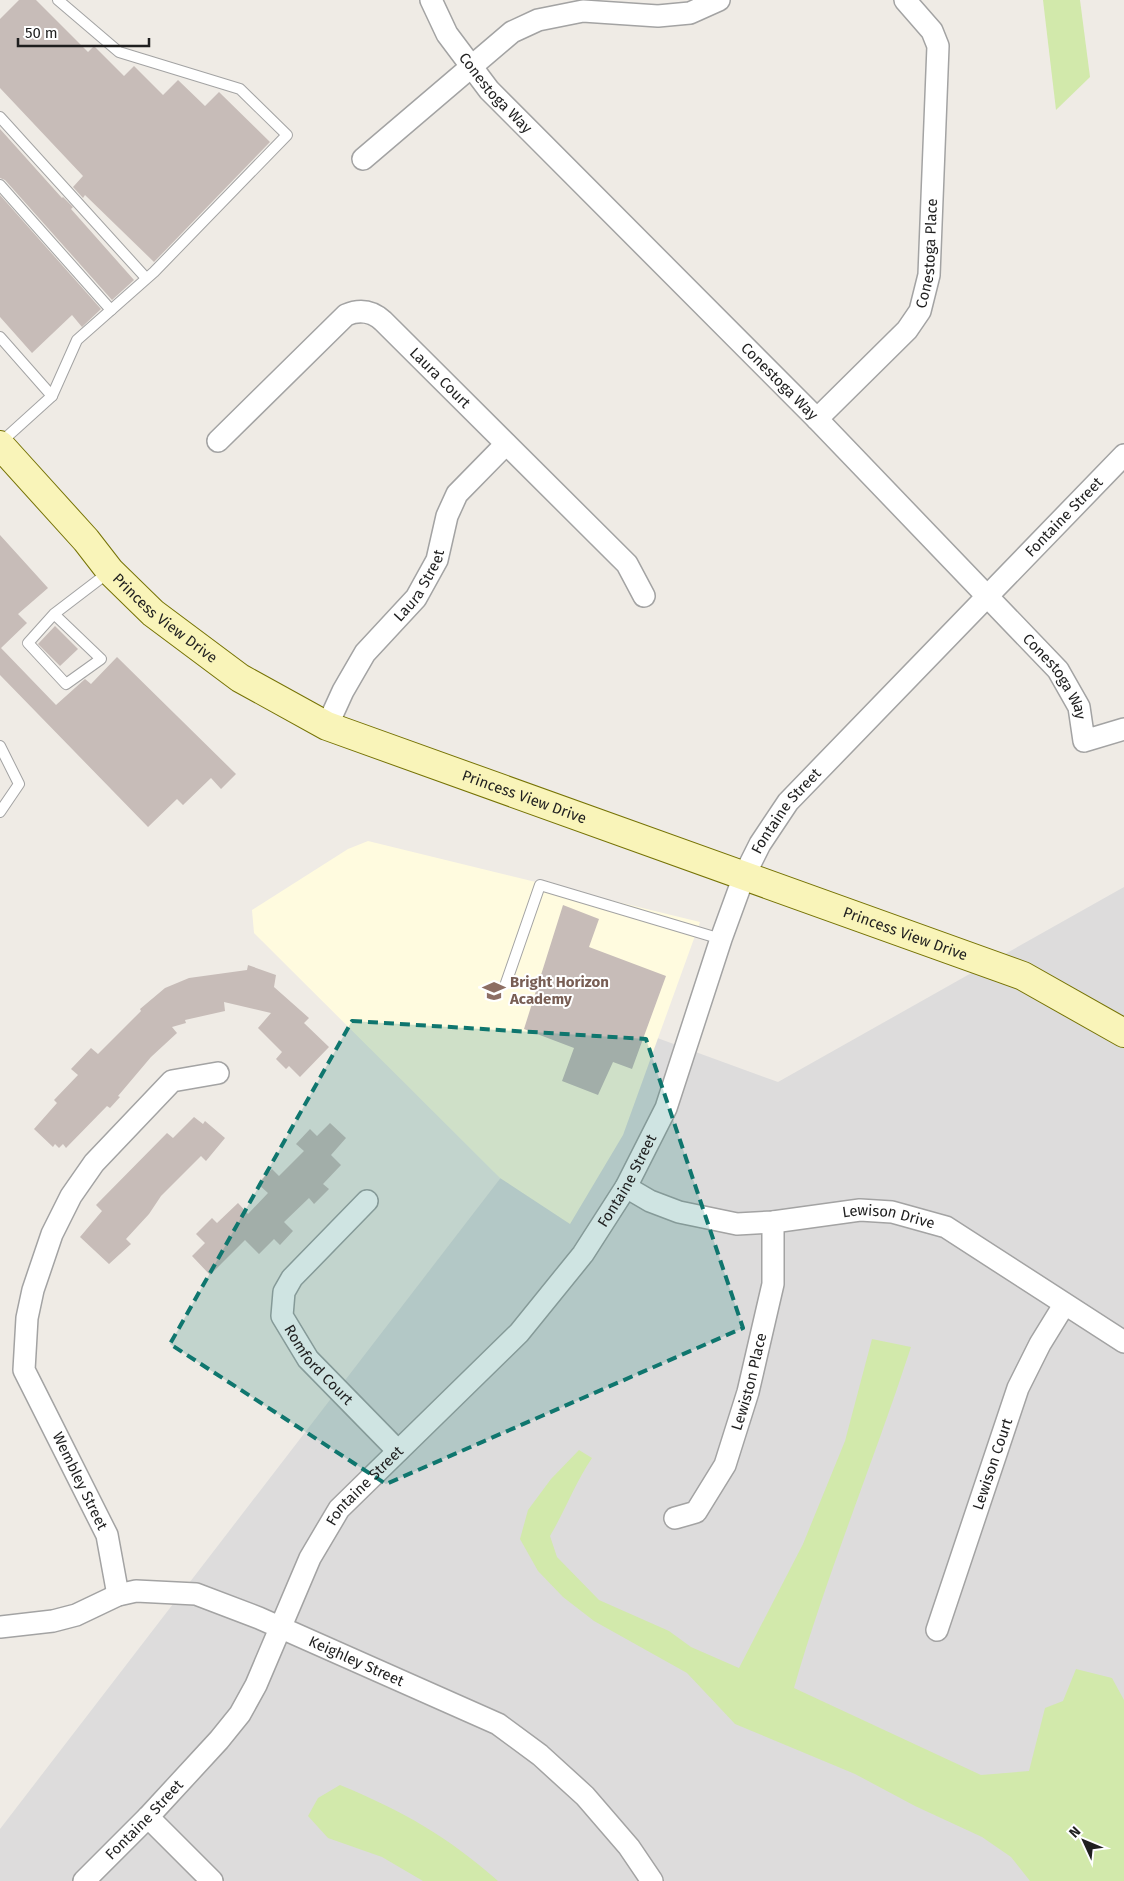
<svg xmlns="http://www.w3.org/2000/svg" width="1124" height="1881" font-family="'Fira Sans',sans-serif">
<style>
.residential{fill:#dddcdc}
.education{fill:#fffbdf}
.grass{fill:#d2e9ab}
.building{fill:#c7bcb8}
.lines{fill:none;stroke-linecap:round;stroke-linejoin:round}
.lane-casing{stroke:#a3a3a3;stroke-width:12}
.street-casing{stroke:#a3a3a3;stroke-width:24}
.secondary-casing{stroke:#767305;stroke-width:30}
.lane{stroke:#fff;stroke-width:10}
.street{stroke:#fff;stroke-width:21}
.secondary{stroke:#f9f4b9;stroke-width:28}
.marked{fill:#0f766e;fill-opacity:0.2;stroke:#0f766e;stroke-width:4;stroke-dasharray:10 6;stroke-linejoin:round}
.labels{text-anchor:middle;stroke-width:4;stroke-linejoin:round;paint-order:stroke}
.street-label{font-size:15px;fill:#1f1f1f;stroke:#fff}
.education-label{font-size:15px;font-weight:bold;fill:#785e54;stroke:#fff;text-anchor:start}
</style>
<rect width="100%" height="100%" fill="#efebe5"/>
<polygon class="residential" points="1124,887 1124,1881 0,1881 0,1829 619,1024 778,1082"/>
<polygon class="education" points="368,841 700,922 623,1135 570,1224 500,1178 254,933 252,910 348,849"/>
<g class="grass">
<polygon points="1043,0 1080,0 1090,77 1056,110"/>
<path d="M872,1339L911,1347C874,1461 827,1573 794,1688L981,1775L1029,1771L1045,1708L1063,1701L1076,1669L1112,1678L1124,1700V1881H1030L1011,1857L982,1837L915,1806L855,1774L735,1724L687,1673L594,1621L563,1597L538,1571L520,1539L528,1510L551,1479L579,1450L592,1458C575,1483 565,1511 550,1536L557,1557L599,1600L669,1631L691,1647L739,1668L803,1544L845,1441Z"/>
<path d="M340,1785C403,1811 447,1836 498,1881H423L382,1857L328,1838L308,1816L318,1798Z"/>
</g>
<g class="building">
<polygon points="19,0 36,0 88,52 94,46 124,76 134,66 163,95 178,80 205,106 219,92 270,142 154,262 85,195 83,198 73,187 83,176 0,88 0,19"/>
<polygon points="0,129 62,198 63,197 73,207 71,209 134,280 112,300 5,180 0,178"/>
<polygon points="0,195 101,309 82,327 72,315 32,353 0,317"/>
<polygon points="0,535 48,588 18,614 27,623 1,648 56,705 85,679 91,684 117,657 236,774 221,789 211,778 183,805 177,799 148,827 0,675"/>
<polygon points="55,626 78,649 60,666 38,644"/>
<polygon points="563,905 599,919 589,947 666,976 632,1069 613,1062 598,1095 562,1081 574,1048 524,1029"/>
<polygon points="248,965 276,975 274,987 309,1018 304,1023 329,1047 300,1077 289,1066 286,1069 276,1059 282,1052 258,1028 271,1013 224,1002 225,1011 185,1020 186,1023 172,1027 177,1033 151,1057 118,1096 120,1097 110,1108 107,1106 66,1148 63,1144 59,1148 55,1144 53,1147 34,1129 57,1103 54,1100 78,1075 71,1069 91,1048 98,1054 141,1011 140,1009 165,988 189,978 247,970"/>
<polygon points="194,1117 203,1124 205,1121 225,1138 206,1161 201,1156 161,1196 149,1214 126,1239 131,1244 109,1264 80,1237 102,1211 96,1205 167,1133 173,1138"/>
<polygon points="330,1123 346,1138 331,1155 341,1165 323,1184 329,1189 314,1204 309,1198 284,1222 293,1231 280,1245 274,1239 259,1254 245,1240 210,1275 192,1256 205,1243 196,1234 212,1218 217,1223 238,1203 248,1214 268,1193 258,1184 262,1179 272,1169 279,1176 304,1151 296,1144 310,1129 317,1136"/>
</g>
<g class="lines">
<defs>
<g id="lane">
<polyline points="0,117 146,278"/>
<polyline points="0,185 111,310"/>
<polyline points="0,337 52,396 0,443"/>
<polyline points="52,396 77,340 154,272 287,135 240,89 119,52 58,0"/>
<polyline points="54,614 28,643 66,684 101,659 54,614 109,572"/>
<polyline points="0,746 19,784 0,812"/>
<polyline points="506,983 540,885 721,939"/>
</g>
<g id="street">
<path id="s1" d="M431,0L447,34L489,90L817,419L1058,670L1079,707L1084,741L1124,729"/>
<polyline points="363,159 512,32 538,20 583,11 658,16 690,13 719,0"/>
<path id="s2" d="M817,419L907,330L920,311L929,275L938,46L932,31L905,0"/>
<path id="s3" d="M218,441L346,315C360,309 372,311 383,321L627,564L644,596"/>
<path id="s4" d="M327,726L343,691L365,653L416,598L437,560L447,516L457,494L506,444"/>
<path id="s5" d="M626,1187L650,1201L679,1212L737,1224L773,1222L860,1210L892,1212L946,1227L1124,1342"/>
<path id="s6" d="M367,1201L292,1278L284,1292L282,1316L308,1359L398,1451"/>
<path id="s7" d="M675,1518L696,1512L725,1465L748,1392L773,1284V1222"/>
<polyline points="118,1595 107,1535 24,1370 27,1318 33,1290 52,1234 71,1196 94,1163 172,1081 218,1073"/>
<path id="s8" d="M0,1627L53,1621L76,1615L118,1595L136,1591L196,1594L259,1618L498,1724L540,1755L585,1796L629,1847L652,1881"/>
<path id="s9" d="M937,1630L1018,1388L1040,1344L1064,1305"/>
<polyline points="148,1817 212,1881"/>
<path id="s10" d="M84,1881L148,1817L219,1740L240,1714L256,1685L310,1558L339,1509L519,1333L583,1254L626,1187L666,1108L721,939L744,876L760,844L788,802L1124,455"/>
</g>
<g id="secondary">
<path id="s11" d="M0,445L86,540L110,571L153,613L240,678L327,726L1023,976L1124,1033"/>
</g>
</defs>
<use href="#lane" class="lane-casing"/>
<use href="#street" class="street-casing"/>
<use href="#secondary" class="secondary-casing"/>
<use href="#lane" class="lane"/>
<use href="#street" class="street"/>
<use href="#secondary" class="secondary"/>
</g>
<path class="marked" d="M352,1021L646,1039L743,1328L386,1484L170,1344Z"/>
<defs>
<symbol id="school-bare" viewBox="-9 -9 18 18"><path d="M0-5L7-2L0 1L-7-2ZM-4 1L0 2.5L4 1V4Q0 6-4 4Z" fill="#8d6e63" stroke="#fff" stroke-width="2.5" paint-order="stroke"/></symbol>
</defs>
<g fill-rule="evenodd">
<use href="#school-bare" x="478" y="975" width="32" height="32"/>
</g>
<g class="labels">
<g class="street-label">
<text dy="5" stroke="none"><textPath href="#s1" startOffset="114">Conestoga Way</textPath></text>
<text dy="5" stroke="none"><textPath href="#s2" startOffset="208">Conestoga Place</textPath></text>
<text dy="5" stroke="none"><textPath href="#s3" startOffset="300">Laura Court</textPath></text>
<text dy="5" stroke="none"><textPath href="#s1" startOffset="519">Conestoga Way</textPath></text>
<text dy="5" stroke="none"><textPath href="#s10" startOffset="1706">Fontaine Street</textPath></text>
<text dy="5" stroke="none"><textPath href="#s4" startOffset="170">Laura Street</textPath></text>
<text dy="5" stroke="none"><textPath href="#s11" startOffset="240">Princess View Drive</textPath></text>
<text dy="5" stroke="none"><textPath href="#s1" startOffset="924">Conestoga Way</textPath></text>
<text dy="5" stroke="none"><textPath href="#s11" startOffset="645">Princess View Drive</textPath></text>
<text dy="5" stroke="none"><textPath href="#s10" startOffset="1301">Fontaine Street</textPath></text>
<text dy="5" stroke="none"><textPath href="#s11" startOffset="1050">Princess View Drive</textPath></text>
<text dy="5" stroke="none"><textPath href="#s10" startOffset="896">Fontaine Street</textPath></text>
<text dy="5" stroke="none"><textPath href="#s5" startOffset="271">Lewison Drive</textPath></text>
<text dy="5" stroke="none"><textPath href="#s6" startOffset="209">Romford Court</textPath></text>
<text dy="5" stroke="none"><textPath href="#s7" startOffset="164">Lewiston Place</textPath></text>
<text dy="5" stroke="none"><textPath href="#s9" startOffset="175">Lewison Court</textPath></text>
<text transform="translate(80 1481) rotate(64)" y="5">Wembley Street</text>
<text dy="5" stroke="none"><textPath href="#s10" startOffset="491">Fontaine Street</textPath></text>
<text dy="5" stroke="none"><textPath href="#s8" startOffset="376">Keighley Street</textPath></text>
<text dy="5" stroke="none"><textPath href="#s10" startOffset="86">Fontaine Street</textPath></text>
</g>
<g class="education-label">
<text x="510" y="987">Bright Horizon<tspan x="510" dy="17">Academy</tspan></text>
</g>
</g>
<g transform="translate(1084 1841) rotate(314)" stroke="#ffffff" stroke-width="4" paint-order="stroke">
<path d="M0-4L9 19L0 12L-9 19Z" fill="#1f1f1f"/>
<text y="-8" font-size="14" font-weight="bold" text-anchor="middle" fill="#1f1f1f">N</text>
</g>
<path d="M18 38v8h131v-8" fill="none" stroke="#1f1f1f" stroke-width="2.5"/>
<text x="25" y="38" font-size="15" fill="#1f1f1f" stroke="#ffffff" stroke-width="4" paint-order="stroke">50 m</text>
</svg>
